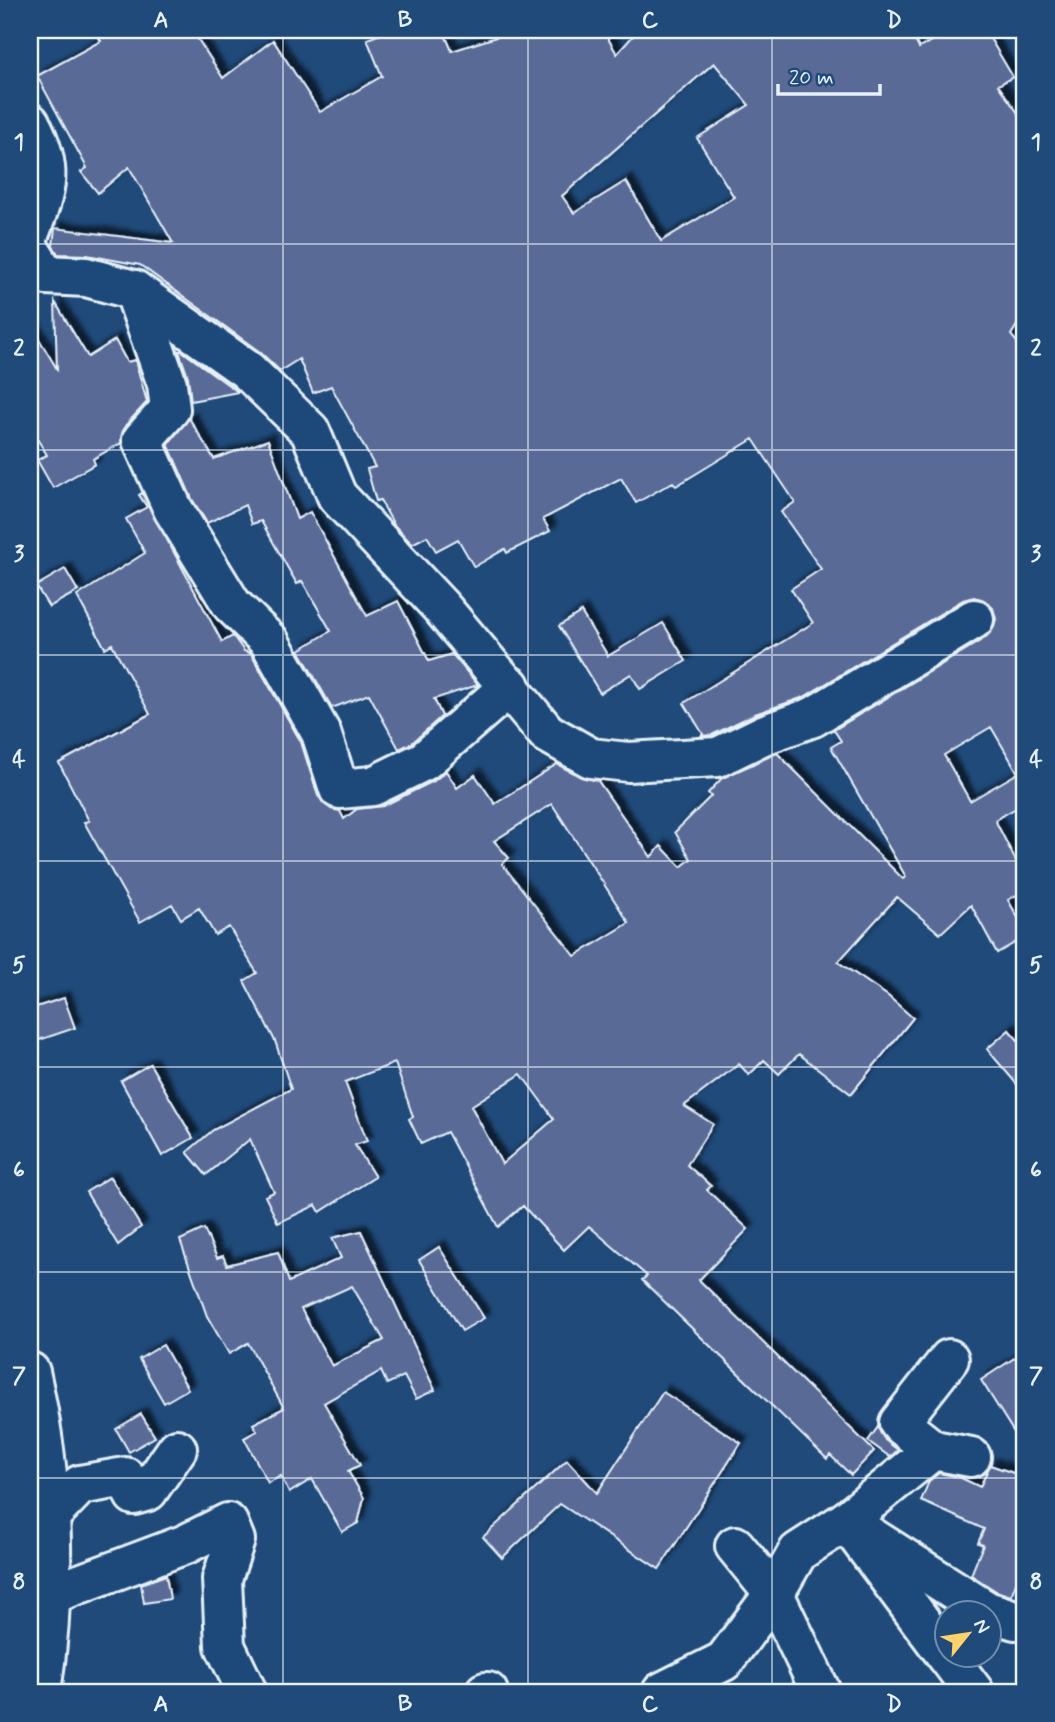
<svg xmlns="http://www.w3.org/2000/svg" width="1055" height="1722" font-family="Mynerve,sans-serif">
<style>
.building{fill:#5a6a97;stroke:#e8f1f8;stroke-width:2;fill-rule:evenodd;filter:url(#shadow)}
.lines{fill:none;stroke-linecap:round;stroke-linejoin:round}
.minor-casing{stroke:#e8f1f8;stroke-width:44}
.minor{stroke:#1f4a7a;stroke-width:38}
.grid{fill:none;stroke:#e8f1f8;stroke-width:2;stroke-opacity:0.55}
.neatline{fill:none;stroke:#e8f1f8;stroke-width:2.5}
.grid-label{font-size:23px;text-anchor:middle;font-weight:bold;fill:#e8f1f8}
</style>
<defs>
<filter id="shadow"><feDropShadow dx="6" dy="-6" stdDeviation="2" flood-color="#0009"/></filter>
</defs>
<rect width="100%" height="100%" fill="#1f4a7a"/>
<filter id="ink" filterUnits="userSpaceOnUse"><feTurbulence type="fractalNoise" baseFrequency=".0143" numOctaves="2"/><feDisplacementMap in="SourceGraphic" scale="14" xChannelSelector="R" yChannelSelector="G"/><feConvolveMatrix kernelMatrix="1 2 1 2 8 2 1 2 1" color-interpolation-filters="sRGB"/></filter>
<g filter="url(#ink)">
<g class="building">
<path d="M94,30H192L223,78L273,40L320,112L382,76L367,39L392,30H443L452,51L518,30H603L617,54L638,30H909L919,48L950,30H985L1013,77L998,85L1025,123V312L1011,335L1025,352V803L995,820L1025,879V890L1008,900L1025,930V937L997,953L971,905L940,934L897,897L838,962L888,996L913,1018L851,1094L799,1054L779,1074L764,1060L749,1075L739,1064L684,1106L713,1124L687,1165L711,1186L707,1190L748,1229L699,1280L874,1451L851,1475L830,1455L827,1459L642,1280L647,1276L589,1226L564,1250L523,1206L498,1227L447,1132L421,1144L409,1119L413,1117L395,1063L345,1082L367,1141L355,1145L375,1177L320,1212L316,1205L278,1223L265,1196L274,1192L250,1139L206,1175L187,1152L213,1130L291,1089L275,1041L244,981L257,973L229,927L215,935L199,908L181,919L172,904L140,922L84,822L89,821L59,763L150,714L112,644L105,648L77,596L145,553L126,519L147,507L139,495L142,493L222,642L233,636L244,651L251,654L301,742L318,796L331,809L340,811L344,819L357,809L383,806L434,781L446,771L457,788L475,775L495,804L557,764L581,777L598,781L651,857L661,846L681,867L691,859L675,832L711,796L708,793L722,778L777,753L903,879L906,877L831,747L841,741L834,730L985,638L993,629L996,619L993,608L984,600L974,597L963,600L804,697L755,714L712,735L701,736L703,734L684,703L813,623L791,589L821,569L781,512L795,502L753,439L676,486L673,482L636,503L621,478L543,519L550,531L507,553L505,549L474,567L458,539L436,551L427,536L412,544L394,525L380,500L376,501L367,469L375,467L331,386L313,393L299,359L280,371L260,352L140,265L87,255L58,254L53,246L55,228L173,243L129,167L98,193L81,172L87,168L37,76L101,41ZM714,63L749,105L697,138L734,197L661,241L626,181L574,213L562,196ZM991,727L1018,773L970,801L944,755ZM552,804L629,923L575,956L502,864L509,858L494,841ZM521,1074L554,1119L502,1164L471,1106Z"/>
<polygon points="55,302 88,357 115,340 127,362 135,360 147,402 125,426 121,443 93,459 95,464 53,488 37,460 47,455 30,427 30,324 57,369"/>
<polygon points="179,351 182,351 238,392 191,401 188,377"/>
<polygon points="189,418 214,459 268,440 297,519 310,512 367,616 398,601 429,661 452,654 478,685 434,699 442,716 412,743 399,749 369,694 332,708 299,650 331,631 302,581 297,584 261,521 252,524 245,505 207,523 192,499 168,444"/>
<polygon points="65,569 78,591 49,607 36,586"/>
<polygon points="581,612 608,656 663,623 686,661 640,689 631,674 600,693 559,626"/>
<polygon points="64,998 75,1028 30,1043 30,1009"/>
<polygon points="1009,1030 1025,1048 1025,1094 987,1049"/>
<polygon points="150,1064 193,1138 162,1156 121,1081"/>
<polygon points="110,1177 141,1227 118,1245 86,1192"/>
<path d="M204,1229L217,1258L223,1256L227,1265L278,1252L289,1282L341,1258L332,1238L361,1231L435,1390L416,1399L404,1376L387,1384L381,1371L324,1403L360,1465L348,1471L364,1498L358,1523L342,1532L312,1479L289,1493L281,1476L268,1483L244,1438L257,1431L253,1424L284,1408L248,1343L229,1354L207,1316L180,1240ZM352,1286L384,1340L332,1366L301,1309Z"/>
<polygon points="439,1247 484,1318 462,1331 419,1260"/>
<polygon points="163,1345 188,1389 164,1403 139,1359"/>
<polygon points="1025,1351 1025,1450 981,1380"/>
<polygon points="663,1392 741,1443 659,1569 560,1504 502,1558 483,1537 567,1460 597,1493"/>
<polygon points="141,1414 155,1437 129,1452 116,1429"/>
<polygon points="878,1427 885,1440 898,1450 890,1457 868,1441"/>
<polygon points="990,1465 1025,1477 1025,1558 1011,1596 996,1591 971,1575 983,1545 978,1543 984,1529 921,1501 929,1481 939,1473 959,1477 980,1487"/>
<polygon points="166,1575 170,1599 144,1603 141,1584"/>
</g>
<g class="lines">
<defs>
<g id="minor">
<path d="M30,123C54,168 47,188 30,232"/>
<polyline points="30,250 46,275 86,277 134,290 247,370 310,431 337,496 441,607 547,733 591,758 628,762 718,757 763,735 813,717 974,619"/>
<polyline points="134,290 167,384 170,409 142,440 173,509 232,605 269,641 321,733 339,789 373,786 424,761 510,686"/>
<path d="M30,1372C54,1477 57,1587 41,1692"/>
<polyline points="933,1450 899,1423 949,1359"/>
<polyline points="50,1516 80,1485 125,1477 134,1495 148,1491 177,1449"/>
<polyline points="735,1546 774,1594 821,1692"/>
<polyline points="50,1595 186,1544 228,1523 235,1540 222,1579 225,1646 247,1692"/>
<polyline points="946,1655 846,1521 933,1450 971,1457"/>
<polyline points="947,1656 974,1692"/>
<polyline points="485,1692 488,1692"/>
<polyline points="662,1692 724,1661 774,1594 798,1552 846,1521 987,1611 1015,1620"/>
</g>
</defs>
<use href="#minor" class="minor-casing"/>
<use href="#minor" class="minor"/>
</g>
</g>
<path class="grid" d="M283,30V1692M528,30V1692M772,30V1692M30,244H1025M30,450H1025M30,655H1025M30,861H1025M30,1067H1025M30,1272H1025M30,1478H1025"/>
<rect width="1055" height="1722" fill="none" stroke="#1f4a7a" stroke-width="77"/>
<g transform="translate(968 1634) rotate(60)"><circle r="33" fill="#1f4a7a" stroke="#6f8dac" stroke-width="2"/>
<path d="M0-5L12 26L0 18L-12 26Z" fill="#ffd166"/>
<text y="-10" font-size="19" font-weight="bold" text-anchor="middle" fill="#e8f1f8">N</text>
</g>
<path d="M778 84v10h102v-10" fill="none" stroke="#e8f1f8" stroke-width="3.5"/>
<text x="789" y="84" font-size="21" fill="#e8f1f8" stroke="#1f4a7a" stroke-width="5" paint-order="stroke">20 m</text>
<rect x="38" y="38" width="978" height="1646" class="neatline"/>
<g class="grid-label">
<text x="161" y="27">A</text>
<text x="405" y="27">B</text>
<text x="650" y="27">C</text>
<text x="894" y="27">D</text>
<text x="19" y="149">1</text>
<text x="1036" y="149">1</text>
<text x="19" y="355">2</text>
<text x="1036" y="355">2</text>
<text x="19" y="561">3</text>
<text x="1036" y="561">3</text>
<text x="19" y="766">4</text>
<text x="1036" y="766">4</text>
<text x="19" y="972">5</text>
<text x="1036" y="972">5</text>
<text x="19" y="1177">6</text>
<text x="1036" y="1177">6</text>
<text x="19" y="1383">7</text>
<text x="1036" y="1383">7</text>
<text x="19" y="1589">8</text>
<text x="1036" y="1589">8</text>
<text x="161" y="1711">A</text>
<text x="405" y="1711">B</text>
<text x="650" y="1711">C</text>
<text x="894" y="1711">D</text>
</g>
</svg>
